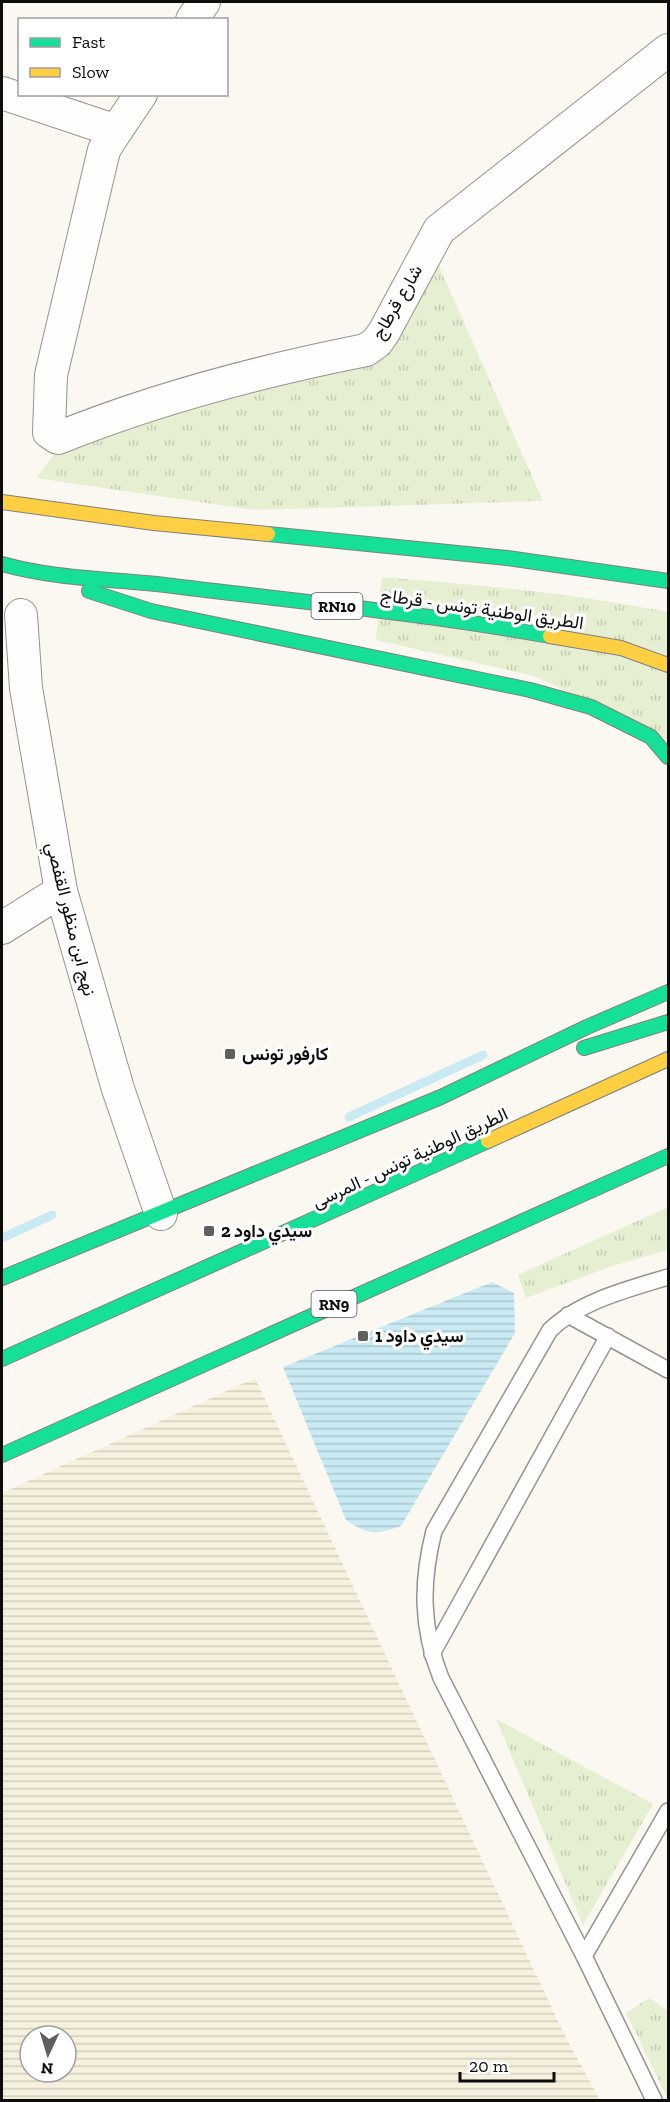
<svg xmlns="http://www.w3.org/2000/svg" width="670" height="2102" font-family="'Zilla Slab',Vazirmatn,serif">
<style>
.farmland{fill:url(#farmland-rules);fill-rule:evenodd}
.grass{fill:url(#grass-tufts)}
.water{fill:url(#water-rules)}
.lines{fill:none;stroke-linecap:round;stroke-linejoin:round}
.stream{stroke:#c9e9f3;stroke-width:9}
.lane-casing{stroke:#949390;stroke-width:18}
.street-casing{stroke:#949390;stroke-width:34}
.fast-casing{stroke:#81807d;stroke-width:16}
.slow-casing{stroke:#81807d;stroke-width:16}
.lane{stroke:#fefefd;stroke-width:15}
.street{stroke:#fefefd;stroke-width:32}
.fast{stroke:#16e098;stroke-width:14}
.slow{stroke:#ffcf43;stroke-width:14}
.poi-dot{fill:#605f5d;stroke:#fff;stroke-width:2}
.labels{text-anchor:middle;stroke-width:6;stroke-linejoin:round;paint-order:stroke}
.shield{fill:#fff;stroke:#565656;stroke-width:1.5}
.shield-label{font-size:16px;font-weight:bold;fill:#0d0d0d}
.street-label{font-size:18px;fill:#0d0d0d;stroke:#fff}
.poi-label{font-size:18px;font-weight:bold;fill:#0d0d0d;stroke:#fff;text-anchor:start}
</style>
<defs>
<pattern id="farmland-rules" width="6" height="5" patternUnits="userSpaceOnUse" patternTransform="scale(1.5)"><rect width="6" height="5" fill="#f6f1de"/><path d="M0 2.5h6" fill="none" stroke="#d2cdbd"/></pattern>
<pattern id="grass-tufts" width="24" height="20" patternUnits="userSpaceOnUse" patternTransform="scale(1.5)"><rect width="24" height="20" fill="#e6efd2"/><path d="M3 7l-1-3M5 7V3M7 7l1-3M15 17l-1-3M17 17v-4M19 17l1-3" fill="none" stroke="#c4ccb3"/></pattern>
<pattern id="water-rules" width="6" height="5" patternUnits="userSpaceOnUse" patternTransform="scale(1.5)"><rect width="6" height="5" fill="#c9e9f3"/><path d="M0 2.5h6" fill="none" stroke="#abc7cf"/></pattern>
</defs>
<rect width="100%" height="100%" fill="#faf8f1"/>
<path class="farmland" d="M255,1378L565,2036L600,2100H2V1493ZM30,2036H66V2072H30Z"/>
<g class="grass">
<polygon points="435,257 543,501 254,510 36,478 75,428 355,356"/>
<path d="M382,577C478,585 574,593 668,612V740L534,676L376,640Z"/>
<polygon points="668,1207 668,1250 612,1266 526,1298 518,1275"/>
<polygon points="496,1719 653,1804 583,1925"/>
<polygon points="649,1998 668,2011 668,2099 626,2013"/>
</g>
<path class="water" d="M492,1282L514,1293L515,1333L401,1526C376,1535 368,1535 346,1520L283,1367Z"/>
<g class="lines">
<g class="stream">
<polyline points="349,1117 483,1055"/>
<polyline points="2,1238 52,1215"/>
</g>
<defs>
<g id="lane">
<polyline points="568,1315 668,1370"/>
<polyline points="432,1654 608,1336"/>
<polyline points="584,1956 668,1811"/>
<path d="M654,2100L584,1956L441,1678C421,1628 421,1582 434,1531L550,1330C580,1301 629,1289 668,1277"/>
</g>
<g id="street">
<polyline points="192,20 204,2"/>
<path d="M2,93L116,131L104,150L51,375L49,432L58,438C157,398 260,371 366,350L377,342L384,332L439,230L668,50"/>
<polyline points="116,131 141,94"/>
<polyline points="21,615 26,688 61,891 118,1089 161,1214"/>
<polyline points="2,928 61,891"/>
</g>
<g id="fast">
<polyline points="268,534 507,558 668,581"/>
<path d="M2,564C55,579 111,579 165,585C293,601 423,613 550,636"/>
<polyline points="89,591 151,611 530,690 591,707 651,737 668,757"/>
<polyline points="584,1048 668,1022"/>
<polyline points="2,1278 441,1097 587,1027 668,992"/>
<polyline points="2,1359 488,1141"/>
<polyline points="2,1455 668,1156"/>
</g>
<g id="slow">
<polyline points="2,502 154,523 268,534"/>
<polyline points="550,636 621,648 668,665"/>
<polyline points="488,1141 668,1059"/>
</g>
</defs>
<use href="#lane" class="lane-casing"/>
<use href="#street" class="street-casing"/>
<use href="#fast" class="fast-casing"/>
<use href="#slow" class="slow-casing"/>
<use href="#lane" class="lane"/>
<use href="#street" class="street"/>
<use href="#fast" class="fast"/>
<use href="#slow" class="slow"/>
</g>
<g class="poi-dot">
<rect x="224" y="1048" width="12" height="12" rx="3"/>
<rect x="203" y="1225" width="12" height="12" rx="3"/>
<rect x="357" y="1330" width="12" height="12" rx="3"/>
</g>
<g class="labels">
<g class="shield">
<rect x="311.5" y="593" width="51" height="26" rx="4.5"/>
<rect x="311.5" y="1291" width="45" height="26" rx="4.5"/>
</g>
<g class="shield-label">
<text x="337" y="612">RN10</text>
<text x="334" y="1310">RN9</text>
</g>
<g class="street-label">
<text transform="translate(397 302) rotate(-60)" y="6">شارع قرطاج</text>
<text transform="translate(482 609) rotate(8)" y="6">الطريق الوطنية تونس - قرطاج</text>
<text transform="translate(71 919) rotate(76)" y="6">نهج ابن منظور القفصي</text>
<text transform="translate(410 1158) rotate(-25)" y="6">الطريق الوطنية تونس - المرسى</text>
</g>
<g class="poi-label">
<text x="242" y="1060">كارفور تونس</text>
<text x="221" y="1237">سيدي داود 2</text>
<text x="375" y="1342">سيدي داود 1</text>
</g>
</g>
<rect width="670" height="2102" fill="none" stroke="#0d0d0d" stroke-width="6"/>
<rect x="18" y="18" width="210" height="78" fill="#ffffff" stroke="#9e9e9e" stroke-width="1.5"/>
<rect x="30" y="38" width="30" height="9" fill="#16e098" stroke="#9e9e9e" stroke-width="1.5"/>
<text x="72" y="48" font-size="18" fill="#0d0d0d">Fast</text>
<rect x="30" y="68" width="30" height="9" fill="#ffcf43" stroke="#9e9e9e" stroke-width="1.5"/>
<text x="72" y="78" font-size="18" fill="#0d0d0d">Slow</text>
<g transform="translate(48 2054) rotate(184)"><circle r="28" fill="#ffffff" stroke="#9e9e9e" stroke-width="1.5"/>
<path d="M0-4.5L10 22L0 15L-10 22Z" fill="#605f5d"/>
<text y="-9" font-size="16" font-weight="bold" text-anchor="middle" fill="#0d0d0d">N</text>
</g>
<path d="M460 2072v9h94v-9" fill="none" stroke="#0d0d0d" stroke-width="3"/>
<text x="469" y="2072" font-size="18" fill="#0d0d0d" stroke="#ffffff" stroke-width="4.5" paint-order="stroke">20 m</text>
</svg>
